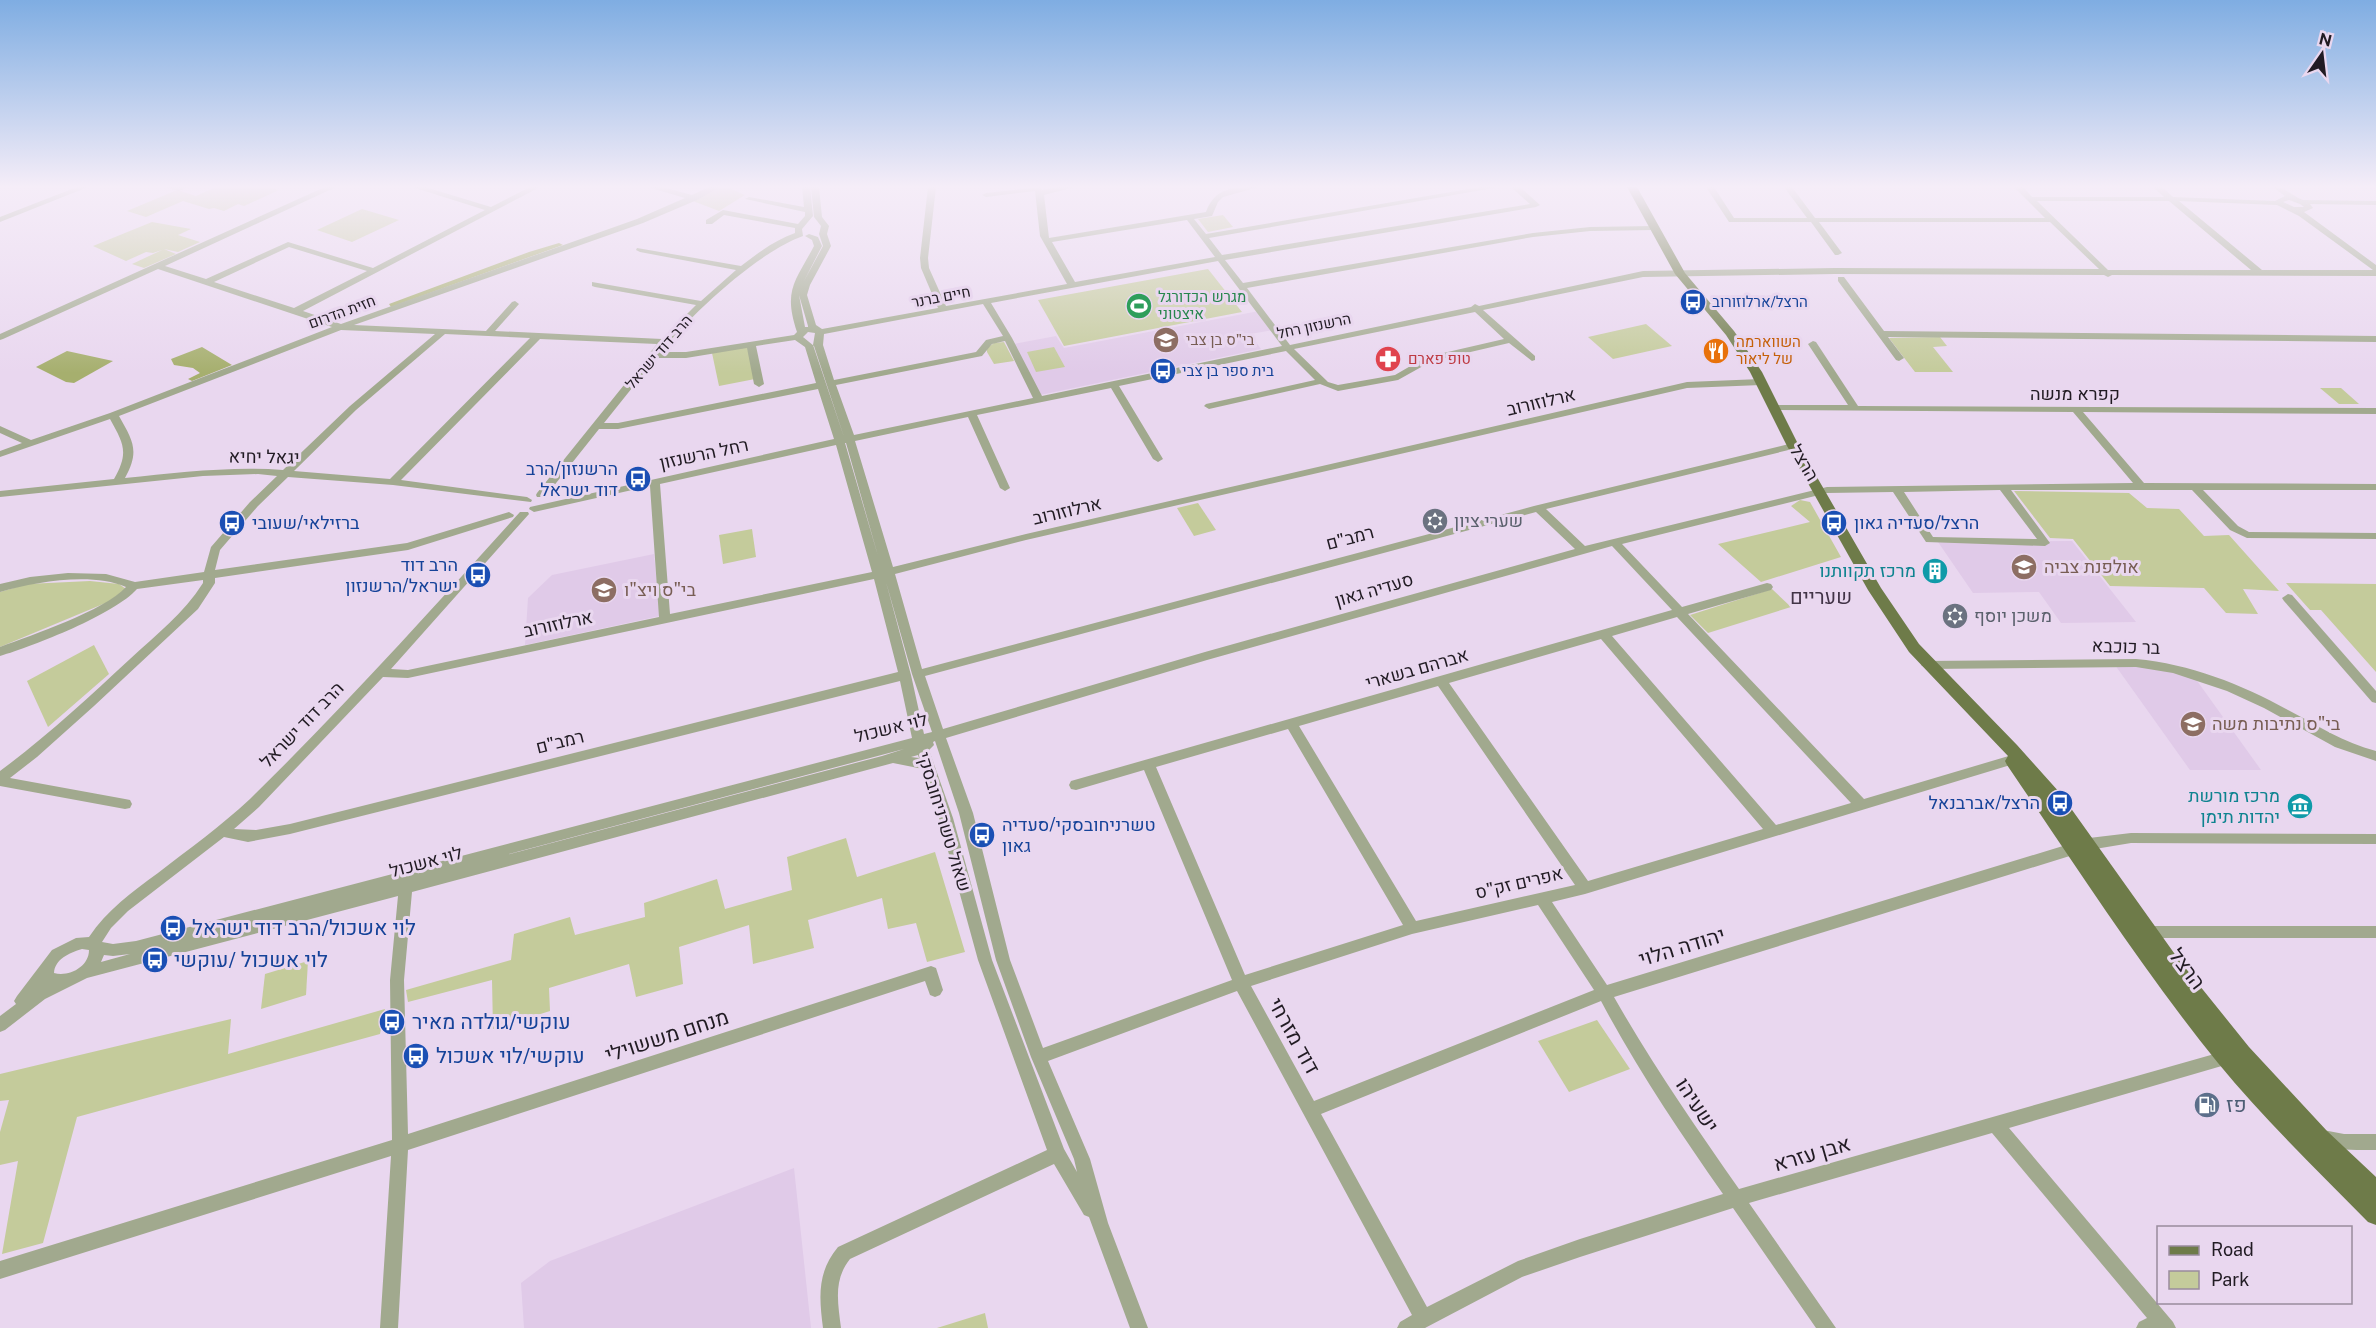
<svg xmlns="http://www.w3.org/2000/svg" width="2376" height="1328" font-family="'Public Sans',Heebo,sans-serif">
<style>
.built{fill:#e0cae8}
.green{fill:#c4cb9b}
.forest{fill:#a6af6e}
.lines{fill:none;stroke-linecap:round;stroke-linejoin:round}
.minor{fill:#a1a98e;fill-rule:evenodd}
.major{fill:#6e7b49;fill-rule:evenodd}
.labels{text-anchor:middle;stroke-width:6;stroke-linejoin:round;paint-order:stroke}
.far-street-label{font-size:15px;fill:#211b23;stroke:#e9d7ef}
.far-leisure-label{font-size:15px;fill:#27864d;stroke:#e9d7ef;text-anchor:start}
.far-transit-label{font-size:15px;fill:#164399;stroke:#e9d7ef;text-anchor:start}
.far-education-label{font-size:15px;fill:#785e54;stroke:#e9d7ef;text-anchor:start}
.far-food-label{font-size:15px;fill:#c56008;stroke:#e9d7ef;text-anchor:start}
.far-health-label{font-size:15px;fill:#be3a42;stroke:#e9d7ef;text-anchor:start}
.street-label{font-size:18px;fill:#211b23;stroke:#e9d7ef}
.transit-label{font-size:18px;fill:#164399;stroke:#e9d7ef;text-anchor:end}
.worship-label{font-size:18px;fill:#5b616d;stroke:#e9d7ef;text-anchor:start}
.education-label{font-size:18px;fill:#785e54;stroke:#e9d7ef;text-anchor:start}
.culture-label{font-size:18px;fill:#0d838f;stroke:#e9d7ef;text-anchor:end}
.neighbourhood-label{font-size:20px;fill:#423447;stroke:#e9d7ef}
.near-transit-label{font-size:21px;fill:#164399;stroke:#e9d7ef;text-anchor:start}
.near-street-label{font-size:21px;fill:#211b23;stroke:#e9d7ef}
.near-service-label{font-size:21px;fill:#4e5e75;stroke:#e9d7ef;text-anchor:start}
</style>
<rect width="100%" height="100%" fill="#e9d7ef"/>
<g class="built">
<polygon points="1259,311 1274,330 1250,334 1261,349 1040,395 1014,344 1056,336 1064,348"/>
<polygon points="2072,541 2136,622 2061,623 2039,592 1973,593 1938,542"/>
<polygon points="654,554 660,616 525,645 528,598 552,575"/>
<polygon points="2115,665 2153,665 2195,678 2261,770 2190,770"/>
<polygon points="794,1168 811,1328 524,1328 521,1283 550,1261"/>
</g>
<g class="green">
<polygon points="216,187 270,187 279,190 244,206 238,204 224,211 214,208 209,209 183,201 146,217 127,211 177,190 196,196"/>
<polygon points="718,187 729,188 745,195 719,211 693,201"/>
<polygon points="362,209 399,220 352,242 317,230"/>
<polygon points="1223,215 1233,227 1208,232 1198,219"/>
<polygon points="152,222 191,229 178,235 200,242 178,252 164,249 176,254 144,268 132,264 162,250 153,253 146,252 126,261 93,246"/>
<polygon points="1208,269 1242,312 1064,346 1038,300"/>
<polygon points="1646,324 1672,346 1613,359 1588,337"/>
<polygon points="1940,337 1947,346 1933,347 1953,372 1915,372 1889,338"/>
<polygon points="1004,342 1014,361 994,364 987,352 987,348 994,343"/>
<polygon points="747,346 755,379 719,386 712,353"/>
<polygon points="1054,347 1065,367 1036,372 1027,352"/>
<polygon points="2320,388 2341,388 2359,404 2339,404"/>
<polygon points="2014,491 2129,493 2147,508 2179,509 2204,536 2229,535 2279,591 2243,589 2258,614 2226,613 2204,588 2110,586 2073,539 2050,538"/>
<polygon points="1800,500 1810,502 1841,557 1761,582 1718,544 1810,522 1791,506"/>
<polygon points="1198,503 1216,530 1194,536 1177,508"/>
<polygon points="752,529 756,557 723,564 719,535"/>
<polygon points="90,581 119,584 126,589 108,602 0,647 0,592 27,584"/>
<polygon points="2286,583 2376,584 2376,672 2321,610 2310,610"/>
<polygon points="1772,589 1791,607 1708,633 1690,615"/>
<polygon points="94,645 109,674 48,727 27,681"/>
<polygon points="846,838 857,877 935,852 965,952 927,962 916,923 888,929 882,898 808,920 814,948 753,964 749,925 679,947 683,984 636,997 629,964 549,988 550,1011 493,1029 492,980 408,1002 406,990 511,960 514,934 570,917 575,935 645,917 644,903 717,879 725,909 792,890 787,857"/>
<polygon points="308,961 306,995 261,1009 265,974"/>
<polygon points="385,1009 380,1034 77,1117 43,1243 2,1254 18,1161 0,1165 0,1132 9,1100 0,1101 0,1074 231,1019 228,1054"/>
<polygon points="1597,1020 1630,1069 1569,1092 1538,1041"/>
<polygon points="985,1313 988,1328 937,1328"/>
</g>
<g class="forest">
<polygon points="559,243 563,245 391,307 389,304 529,252"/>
<polygon points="202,347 232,365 192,381 188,379 200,373 193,368 174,365 171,359"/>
<polygon points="67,351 113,361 74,383 66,382 36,367"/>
</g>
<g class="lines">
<g class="minor">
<polygon points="77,187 88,187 0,222 0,217"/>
<polygon points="163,187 189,187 179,191"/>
<path d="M325,187H336L165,266L206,279L288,242L373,268L485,210L412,187H425L491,207L530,187H540L303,311L341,324L637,219L685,198L648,187H662L692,195L709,187H720L697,200L643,223L354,325L486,331L512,302L515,301L519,304L495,331L662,339L696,305L595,287L592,286V282L701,301L736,270L640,252L636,250L637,248L741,266C758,253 775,240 795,233V228L724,215L712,224H706V220L723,210L798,224L805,216V212L745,199L749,197L804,207L802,187H810L813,216L802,229L803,236C758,252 690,315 661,352H686L794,335L797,332C783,290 795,282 814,246L812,240L805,236L809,234L818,237L822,246L804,281L823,246L819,234L821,226L814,217L811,187H819L822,217L829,226L827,234L831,246L810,285L807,295L816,325L822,329L938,308L921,268L920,258L928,187H936L928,258L929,268L946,306L1067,284L1040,236L1035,191L986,197L982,195L986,193L1041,187L1042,190L1058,187H1075L1044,195L1049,238L1206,212C1215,187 1234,187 1259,187L1223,197L1218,202L1212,216L1194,219L1206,234L1480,187H1499L1209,238L1222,255L1530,204L1511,187H1520L1540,205L1536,207L1225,260L1243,283L1533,233L1590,227L1654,226L1658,228L1654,230L1590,231L1533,237L1247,288L1290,345L1471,307L1475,304L1479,306L1643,271L1835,268L2099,269L2050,222H1819L1842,253L1838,255H1835L1811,222H1729L1706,187H1714L1734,218H1807L1784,187H1792L1815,218H2045L2014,187H2023L2032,197H2164L2153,187H2162L2173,197L2275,201L2285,196L2273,187C2286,187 2292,196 2303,200L2376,201V205L2310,204L2313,208L2304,212L2376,265V276L2112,275L2108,277L2104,275L1835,274L1643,277L1483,310L1535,356V360L1532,361L1509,343L1432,361L1398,380L1338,391L1320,384L1209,409L1204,406L1206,404L1315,380L1286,351L1119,386L1163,459L1158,462L1153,459L1111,388L977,415L1010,488L1005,491L1000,488L968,417L855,441L893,567L1026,534L1687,382L1761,379L1766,382L1761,385L1687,388L1026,540L895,574L922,669L1534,506L1793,443L1797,444V448L1546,509L1585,546L1827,487L2133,483L2073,412L1771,410V406L1774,405H1848L1808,344L1813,341L1816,342L1858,406L2376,408V414L2083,412L2144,483L2376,484V490H2203L2238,526L2249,532L2376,533V539L2247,538L2230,530L2192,490H2011L2050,543L2045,546L1926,542L1893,492L1827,493L1622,544L1682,607L1767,583L1771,584L1773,587L1771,590L1688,614L1864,799L2012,755L2017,757L2018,760L2017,763L1585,894L1552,902L1607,985L2089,838L2131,833L2376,834V844L2131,843L2089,850L1614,997C1652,1064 1695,1126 1739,1189L2232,1049L2238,1051L2240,1056L2238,1061L2232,1063L2009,1128L2173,1322L2176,1328H2136L2139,1322L2147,1318L1992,1133L1749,1203L1836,1328H1816L1733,1208L1580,1257L1522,1277L1425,1328H1397L1400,1322L1412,1315L1237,991L1048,1061L1090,1159L1108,1223L1148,1328H1130L1089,1217L1084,1215L1054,1164L850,1259C833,1280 838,1303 841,1328H823C819,1297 817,1272 838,1247L1047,1150L978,960L939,818L923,769L893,763L412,892L404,980L408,1134L931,966L936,968L943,990L940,995L935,997L930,995L925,981L408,1150L398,1328H380L391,1156L0,1279V1261L392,1140L390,980L398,896L87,978L45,999L5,1030L0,1032V1016L16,1004L14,1001L17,996L52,950L76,938L89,937C107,910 132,892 158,873C189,849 221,826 250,799C344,707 432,609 520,512H528L529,514L391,669L408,670L659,617L650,486L534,512L529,509L530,507L834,439L818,389L618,429H599L545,497H537L536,495L537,493L657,344L540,339L401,480L527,497L532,500L531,502L393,485L288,477L258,506L220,550L215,570L407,543L509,512L514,515L513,517L408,550L215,578V583L198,609L94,706L37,757L10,778L125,799L130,800L132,804L130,808L125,809L0,786V771C46,737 88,698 130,659C156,635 184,613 203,583V580L137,589C115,614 34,646 0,656V647C32,635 104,611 126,587C91,572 36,582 0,592V584L30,577L68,573L106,574L135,582L204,572L211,547L250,502L277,476L258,474L203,476L0,497V491L114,479C129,453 124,444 110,419L0,457V451L22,443L0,433V426L31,440L110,413L332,327L158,269L3,339L0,340V334ZM2289,200L2300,204L2304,207H2294L2283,202ZM2037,201H2169L2251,270H2108ZM2179,201L2277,205L2299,216L2373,270H2262ZM1187,220L1215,257L1075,282L1052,242ZM289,247L367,271L294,308L214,282ZM1218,261L1282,346L1042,396L1012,338L991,303ZM799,295L808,326V327H805ZM983,304L1003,336L986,340L976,352L834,380L823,345L824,334ZM1475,312L1504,339L1426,357L1395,375L1338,385L1328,382L1294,349ZM341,330L435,334L350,406L283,470C230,466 177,473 125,478C140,451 133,441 119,416ZM808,332L815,333L813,345L844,437L814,346L803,337ZM445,334L530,338L390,479L294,471L356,410ZM795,340L805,347L816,383L618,423H604L656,358H686L747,348L754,384L759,387L764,384L756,346ZM1005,341L1033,398L854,435L836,385L982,356L992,344ZM845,443H846L878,556ZM836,445L872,572L670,614L660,484ZM2000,490L2037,539L1933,537L1904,492ZM1536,512L1575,549L1205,652L943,729L925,676ZM1612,546L1672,610L1071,781L1069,785L1071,789L1076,790L1144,770L1232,980L1043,1048L1010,960L973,813L946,738L1207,660ZM874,579L898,672L290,824L256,830L234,829L259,807L383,677L408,678ZM886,582L912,674L932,732L924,734L911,675ZM1677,617L1851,803L1776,825L1612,636ZM1601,639L1763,829L1588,881L1449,683ZM900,681L912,738L136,941L113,944L102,942L111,928L128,911L224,837L248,842L290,834ZM1438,686L1575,885L1416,921L1299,726ZM1288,729L1403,925L1245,975L1156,767ZM935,741L959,813L996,960L1031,1057L1074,1159L1077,1172L1064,1149L992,960L953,818L929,750L934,745L933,742ZM904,749L882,756L422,877ZM918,755L919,758L911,757ZM1538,905L1594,990L1314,1101L1251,986L1412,934ZM82,949L89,950C89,967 69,977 54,973C55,959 69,953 82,949ZM130,954L101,962L104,955L113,956ZM1601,1001C1637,1069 1679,1131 1723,1194L1580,1239L1518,1261L1427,1307L1321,1114Z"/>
<polygon points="1838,277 1844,277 1884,331 2376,336 2376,342 1888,337 1904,358 1899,361 1896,360 1838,281"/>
<polygon points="2288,594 2292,595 2376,691 2376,703 2372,702 2284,601 2282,598"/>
<path d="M2136,659C2190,664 2241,684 2288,710C2317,725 2344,743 2376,751V761L2335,747L2264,708L2227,691L2173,673L2136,667L1927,669L1921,665L1927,661Z"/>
<polygon points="2144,926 2376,926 2376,938 2144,938 2139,936 2137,932 2139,928"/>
<path d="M2323,1130L2344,1134H2376V1150C2356,1150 2336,1151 2317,1144L2315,1138L2317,1132Z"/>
</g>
<path class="major" d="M1627,187H1637L1685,273L1734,331L1762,372L1799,446L1881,588L1919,644L2017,745L2060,793L2179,960L2249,1047L2327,1131L2376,1177V1225L2368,1222C2317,1170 2264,1119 2218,1063C2141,968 2076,866 2007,765L2005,761L2008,756L1909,652L1868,590L1787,446L1750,372L1726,335L1675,274Z"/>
</g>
<linearGradient id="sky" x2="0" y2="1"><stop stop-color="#7fade2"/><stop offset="0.5" stop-color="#f5edf8"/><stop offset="1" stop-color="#f5edf8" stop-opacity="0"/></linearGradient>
<rect width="2376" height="373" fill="url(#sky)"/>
<defs>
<symbol id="bus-disc" viewBox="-11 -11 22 22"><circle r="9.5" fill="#1a4fb4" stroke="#e9d7ef"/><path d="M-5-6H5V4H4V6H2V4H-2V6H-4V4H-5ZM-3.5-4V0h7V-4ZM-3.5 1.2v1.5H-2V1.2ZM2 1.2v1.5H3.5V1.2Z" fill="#fff"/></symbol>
<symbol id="stadium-disc" viewBox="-11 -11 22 22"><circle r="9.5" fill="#2e9e5b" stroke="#e9d7ef"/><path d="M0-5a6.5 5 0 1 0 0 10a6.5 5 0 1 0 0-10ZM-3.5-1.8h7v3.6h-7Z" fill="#fff"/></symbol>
<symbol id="school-disc" viewBox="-11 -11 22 22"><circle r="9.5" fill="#8d6e63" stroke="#e9d7ef"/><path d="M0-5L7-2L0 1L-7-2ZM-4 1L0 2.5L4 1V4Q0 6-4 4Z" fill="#fff"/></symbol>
<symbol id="restaurant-disc" viewBox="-11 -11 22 22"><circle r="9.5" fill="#e8710a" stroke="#e9d7ef"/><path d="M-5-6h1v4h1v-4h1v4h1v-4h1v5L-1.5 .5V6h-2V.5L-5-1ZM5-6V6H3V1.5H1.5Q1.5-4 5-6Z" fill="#fff"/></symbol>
<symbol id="pharmacy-disc" viewBox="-11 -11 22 22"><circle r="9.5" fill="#e0444e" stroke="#e9d7ef"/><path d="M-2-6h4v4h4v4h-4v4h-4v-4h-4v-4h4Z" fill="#fff"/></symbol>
<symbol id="synagogue-disc" viewBox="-11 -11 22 22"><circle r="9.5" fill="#6b7280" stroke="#e9d7ef"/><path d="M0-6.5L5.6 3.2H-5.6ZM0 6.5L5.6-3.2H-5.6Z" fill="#fff"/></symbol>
<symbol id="building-disc" viewBox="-11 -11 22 22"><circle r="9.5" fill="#0f9aa8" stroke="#e9d7ef"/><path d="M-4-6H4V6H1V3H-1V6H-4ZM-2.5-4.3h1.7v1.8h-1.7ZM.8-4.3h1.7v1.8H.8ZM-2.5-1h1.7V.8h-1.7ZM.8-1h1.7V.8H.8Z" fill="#fff"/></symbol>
<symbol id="museum-disc" viewBox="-11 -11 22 22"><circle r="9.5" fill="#0f9aa8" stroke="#e9d7ef"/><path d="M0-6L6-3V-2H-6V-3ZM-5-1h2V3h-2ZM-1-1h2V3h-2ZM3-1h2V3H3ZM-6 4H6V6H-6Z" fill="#fff"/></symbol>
<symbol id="fuel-disc" viewBox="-11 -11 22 22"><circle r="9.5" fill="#5c6f8a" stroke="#e9d7ef"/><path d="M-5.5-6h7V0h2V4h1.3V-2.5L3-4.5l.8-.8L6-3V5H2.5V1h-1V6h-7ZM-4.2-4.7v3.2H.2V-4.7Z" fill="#fff"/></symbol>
</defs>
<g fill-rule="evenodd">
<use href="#bus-disc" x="1678" y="287" width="30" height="30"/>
<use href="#stadium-disc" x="1124" y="291" width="30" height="30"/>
<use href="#school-disc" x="1151" y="325" width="30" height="30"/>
<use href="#restaurant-disc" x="1701" y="336" width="30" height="30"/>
<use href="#pharmacy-disc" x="1373" y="344" width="30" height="30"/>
<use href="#bus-disc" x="1148" y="356" width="30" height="30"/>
<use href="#bus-disc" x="623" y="464" width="30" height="30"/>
<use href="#synagogue-disc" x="1420" y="506" width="30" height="30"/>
<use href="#bus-disc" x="217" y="508" width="30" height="30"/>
<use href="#bus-disc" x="1819" y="508" width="30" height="30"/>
<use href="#school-disc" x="2009" y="552" width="30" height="30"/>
<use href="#building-disc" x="1920" y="556" width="30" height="30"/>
<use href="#bus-disc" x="463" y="560" width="30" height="30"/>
<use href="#school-disc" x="589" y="575" width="30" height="30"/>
<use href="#synagogue-disc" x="1940" y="601" width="30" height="30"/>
<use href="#school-disc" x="2178" y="709" width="30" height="30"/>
<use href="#bus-disc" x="2045" y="788" width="30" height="30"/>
<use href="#museum-disc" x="2285" y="791" width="30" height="30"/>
<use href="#bus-disc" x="967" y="820" width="30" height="30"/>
<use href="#bus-disc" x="158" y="913" width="30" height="30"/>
<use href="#bus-disc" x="140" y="945" width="30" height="30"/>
<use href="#bus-disc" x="377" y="1007" width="30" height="30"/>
<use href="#bus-disc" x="401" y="1041" width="30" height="30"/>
<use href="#fuel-disc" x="2192" y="1090" width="30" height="30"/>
</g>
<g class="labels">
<g class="far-street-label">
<text transform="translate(941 297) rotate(-11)" y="5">חיים ברנר</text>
<text transform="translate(342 312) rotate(-20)" y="5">חזית הדרום</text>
<text transform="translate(1314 326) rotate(-12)" y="5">הרשנזון רחל</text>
<text transform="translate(659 352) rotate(-49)" y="5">הרב דוד ישראל</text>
</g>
<g class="far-leisure-label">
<text x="1158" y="302">מגרש הכדורגל<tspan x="1158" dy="17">איצטוני</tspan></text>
</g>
<g class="far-transit-label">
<text x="1712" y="307">הרצל/ארלוזורוב</text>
<text x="1182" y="376">בית ספר בן צבי</text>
</g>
<g class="far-education-label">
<text x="1186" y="345">בי"ס בן צבי</text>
</g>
<g class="far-food-label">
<text x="1736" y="347">השווארמה<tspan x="1736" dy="17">של ליאור</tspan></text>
</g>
<g class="far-health-label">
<text x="1408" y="364">טופ פארם</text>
</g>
<g class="street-label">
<text x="2075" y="400">קפרא מנשה</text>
<text transform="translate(1541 402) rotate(-13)" y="6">ארלוזורוב</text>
<text transform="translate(704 454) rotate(-12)" y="6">רחל הרשנזון</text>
<text transform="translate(264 457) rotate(1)" y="6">יגאל יחיא</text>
<text transform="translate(1804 463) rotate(59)" y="6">הרצל</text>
<text transform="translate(1067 511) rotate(-13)" y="6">ארלוזורוב</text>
<text transform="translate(1350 538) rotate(-15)" y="6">רמב"ם</text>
<text transform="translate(1374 590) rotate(-16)" y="6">סעדיה גאון</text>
<text transform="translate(558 624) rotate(-12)" y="6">ארלוזורוב</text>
<text transform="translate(2126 647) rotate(2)" y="6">בר כוכבא</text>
<text transform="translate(1417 669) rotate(-16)" y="6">אברהם בשארי</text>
<text transform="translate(302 725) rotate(-46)" y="6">הרב דוד ישראל</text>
<text transform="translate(891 728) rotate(-14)" y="6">לוי אשכול</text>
<text transform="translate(560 742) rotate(-14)" y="6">רמב"ם</text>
<text transform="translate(944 822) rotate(73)" y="6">שאול טשרניחובסקי</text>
<text transform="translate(426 862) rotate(-15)" y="6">לוי אשכול</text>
<text transform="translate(1519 883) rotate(-13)" y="6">אפרים זק"ס</text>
</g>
<g class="transit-label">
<text x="618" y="475">הרשנזון/הרב<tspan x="618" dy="21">דוד ישראל</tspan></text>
<text x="252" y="529" text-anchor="start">ברזילאי/שעובי</text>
<text x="1854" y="529" text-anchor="start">הרצל/סעדיה גאון</text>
<text x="458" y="571">הרב דוד<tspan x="458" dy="21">ישראל/הרשנזון</tspan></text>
<text x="2040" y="809">הרצל/אברבנאל</text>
<text x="1002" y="831" text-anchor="start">טשרניחובסקי/סעדיה<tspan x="1002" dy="21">גאון</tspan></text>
</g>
<g class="worship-label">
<text x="1454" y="527">שערי ציון</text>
<text x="1974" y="622">משכן יוסף</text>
</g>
<g class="education-label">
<text x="2044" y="573">אולפנת צביה</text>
<text x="624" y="596">בי"ס ויצ"ו</text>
<text x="2212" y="730">בי"ס נתיבות משה</text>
</g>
<g class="culture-label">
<text x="1916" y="577">מרכז תקוותנו</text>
<text x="2280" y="802">מרכז מורשת<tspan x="2280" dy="21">יהדות תימן</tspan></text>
</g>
<g class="neighbourhood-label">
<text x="1821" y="604">שעריים</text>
</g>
<g class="near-transit-label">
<text x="192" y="935">לוי אשכול/הרב דוד ישראל</text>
<text x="174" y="967">לוי אשכול /עוקשי</text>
<text x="412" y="1029">עוקשי/גולדה מאיר</text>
<text x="436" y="1063">עוקשי/לוי אשכול</text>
</g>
<g class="near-street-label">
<text transform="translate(1682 947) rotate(-17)" y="7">יהודה הלוי</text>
<text transform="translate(2187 969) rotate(53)" y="7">הרצל</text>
<text transform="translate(667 1036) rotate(-18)" y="7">מנחם מששוילי</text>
<text transform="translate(1294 1036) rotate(61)" y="7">דוד מזרחי</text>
<text transform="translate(1697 1105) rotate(57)" y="7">ישעיהו</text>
<text transform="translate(1812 1154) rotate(-16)" y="7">אבן עזרא</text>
</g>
<g class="near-service-label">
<text x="2226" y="1112">פז</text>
</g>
</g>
<rect x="2157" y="1226" width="195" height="78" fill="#e9d7ef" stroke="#998c9d" stroke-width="1.5"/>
<rect x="2169" y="1246" width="30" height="9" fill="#6e7b49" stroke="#998c9d" stroke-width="1.5"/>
<text x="2211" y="1256" font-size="18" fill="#211b23">Road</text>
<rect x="2169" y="1271" width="30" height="18" fill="#c4cb9b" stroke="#998c9d" stroke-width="1.5"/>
<text x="2211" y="1286" font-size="18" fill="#211b23">Park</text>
<g transform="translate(2322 54) rotate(14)" stroke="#e9d7ef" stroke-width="4.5" paint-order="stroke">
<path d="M0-4.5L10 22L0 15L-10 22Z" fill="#211b23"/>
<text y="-9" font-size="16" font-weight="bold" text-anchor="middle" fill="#211b23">N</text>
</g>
</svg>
